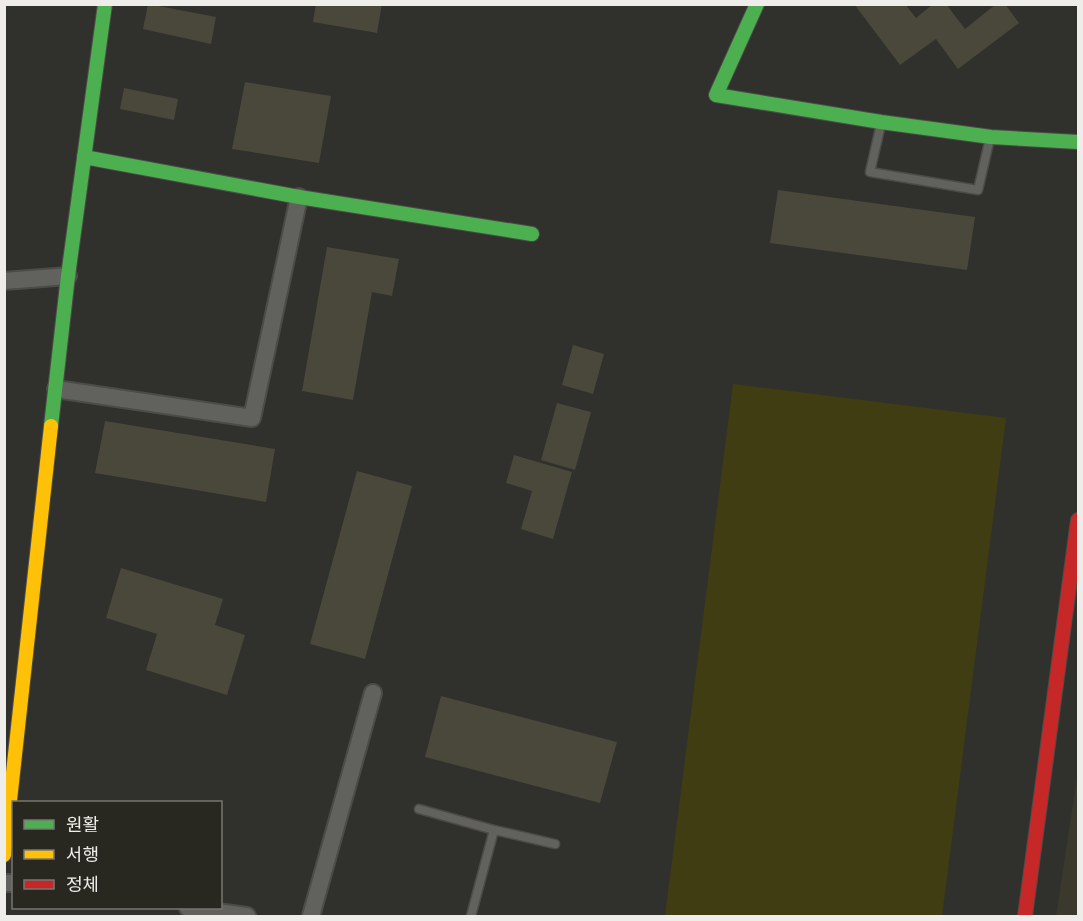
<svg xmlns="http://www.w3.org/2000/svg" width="1083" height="921" font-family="'DM Sans','Noto Sans KR',sans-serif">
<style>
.built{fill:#3a392c}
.green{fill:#413d12}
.building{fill:#49483a}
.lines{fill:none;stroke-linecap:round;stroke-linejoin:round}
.lane-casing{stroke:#4c4b47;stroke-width:11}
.street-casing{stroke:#4c4b47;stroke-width:20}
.fast-casing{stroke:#4c4b47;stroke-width:16}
.slow-casing{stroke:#4c4b47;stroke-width:16}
.jam-casing{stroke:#4c4b47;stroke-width:16}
.lane{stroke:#61615e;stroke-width:8}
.street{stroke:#61615e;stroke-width:16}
.fast{stroke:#4caf50;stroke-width:14}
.slow{stroke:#ffc107;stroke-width:14}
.jam{stroke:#c62828;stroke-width:14}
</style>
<rect width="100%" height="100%" fill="#30302c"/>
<polygon class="built" points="1078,771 1078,916 1056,916"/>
<polygon class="green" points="733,384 1006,418 942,916 665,916"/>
<g class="building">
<polygon points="148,4 216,17 211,44 143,29"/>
<polygon points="316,4 382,4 377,33 313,22"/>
<polygon points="854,4 905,4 916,18 933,4 946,4 965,29 996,4 1005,4 1019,23 958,69 936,39 900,65"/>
<polygon points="245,82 331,96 319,163 232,149"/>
<polygon points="124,88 178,99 174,120 120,109"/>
<polygon points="778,190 975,217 967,270 770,243"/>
<polygon points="327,247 399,259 392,296 372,292 353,400 302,391"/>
<polygon points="573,345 604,354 593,394 562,385"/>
<polygon points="557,403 591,412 575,470 541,460"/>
<polygon points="105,421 275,449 266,502 95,473"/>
<polygon points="514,455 572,472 553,539 521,529 532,491 506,483"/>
<polygon points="357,471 412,486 365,659 310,644"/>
<polygon points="121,568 223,599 215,625 245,635 227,695 146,670 157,634 106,618"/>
<polygon points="441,696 617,742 600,803 425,757"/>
</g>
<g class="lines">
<defs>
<g id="lane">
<polyline points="881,124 870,172 978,190 990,138"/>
<polyline points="419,809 494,830"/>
<polyline points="471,916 494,830 555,844"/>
</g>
<g id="street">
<polyline points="4,281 68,276"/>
<polyline points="56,389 252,418 299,197"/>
<polyline points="4,883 14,883"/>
<polyline points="188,908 247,916"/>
<polyline points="311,916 373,693"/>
</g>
<g id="fast">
<polyline points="757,4 716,95 881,122 991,137 1078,142"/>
<polyline points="84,157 299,197 532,234"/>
<polyline points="51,426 68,276 105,4"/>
</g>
<polyline id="slow" points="4,855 51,426"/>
<polyline id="jam" points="1025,916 1078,520"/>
</defs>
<use href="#lane" class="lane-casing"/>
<use href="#street" class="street-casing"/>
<use href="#fast" class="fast-casing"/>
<use href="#slow" class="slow-casing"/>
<use href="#jam" class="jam-casing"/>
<use href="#lane" class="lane"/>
<use href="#street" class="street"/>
<use href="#fast" class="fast"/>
<use href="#slow" class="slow"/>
<use href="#jam" class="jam"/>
</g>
<rect width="1083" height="921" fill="none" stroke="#eeede9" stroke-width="12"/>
<rect x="12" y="801" width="210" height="108" fill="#282821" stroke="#777771" stroke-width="1.5"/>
<rect x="24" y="820" width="30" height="9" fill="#4caf50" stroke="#777771" stroke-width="1.5"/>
<text x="66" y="831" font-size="18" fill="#eeede9">원활</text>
<rect x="24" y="850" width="30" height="9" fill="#ffc107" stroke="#777771" stroke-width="1.5"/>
<text x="66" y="861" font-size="18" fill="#eeede9">서행</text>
<rect x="24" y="880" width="30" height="9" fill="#c62828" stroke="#777771" stroke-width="1.5"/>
<text x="66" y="891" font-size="18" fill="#eeede9">정체</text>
</svg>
